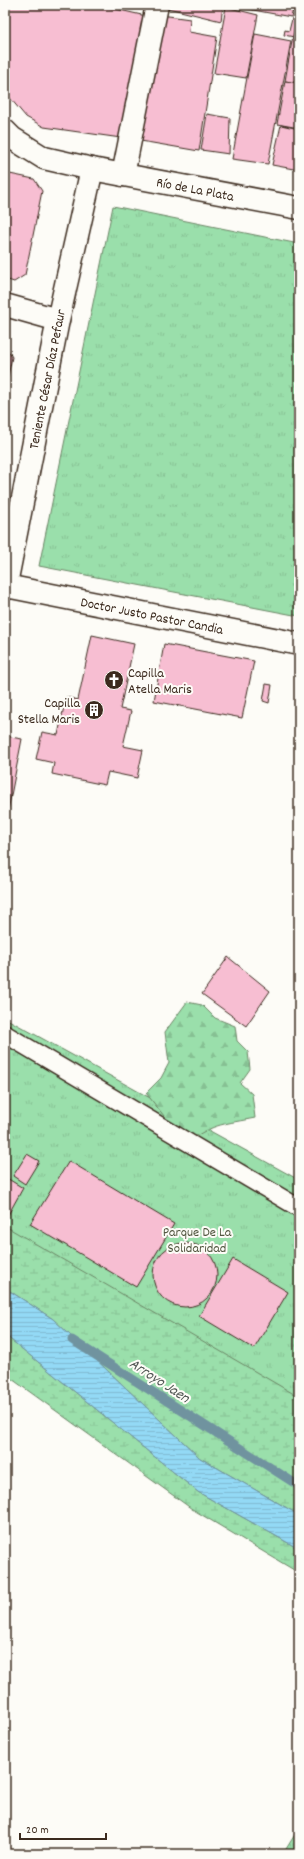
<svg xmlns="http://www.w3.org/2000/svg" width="304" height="1859" font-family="Dekko,sans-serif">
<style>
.grass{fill:url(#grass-tufts);stroke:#6a8464}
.forest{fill:url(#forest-firs);stroke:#6a8464}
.wetland{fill:url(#wetland-marsh);stroke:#6a8464}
.water{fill:url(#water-rules);stroke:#70939f}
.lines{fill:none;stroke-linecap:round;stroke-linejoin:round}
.stream{stroke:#70939f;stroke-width:9}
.building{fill:#f7bed2;stroke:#3b2a1e}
.lane-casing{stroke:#3b2a1e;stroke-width:20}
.street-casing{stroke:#3b2a1e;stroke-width:25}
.secondary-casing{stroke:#3b2a1e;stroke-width:25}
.lane{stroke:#fdfcf7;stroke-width:17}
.street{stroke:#fdfcf7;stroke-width:22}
.secondary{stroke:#fdfcf7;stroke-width:22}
.labels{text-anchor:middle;stroke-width:4;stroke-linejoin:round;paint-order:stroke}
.street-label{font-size:14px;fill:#3b2a1e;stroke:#fdfcf7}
.poi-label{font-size:14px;fill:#3b2a1e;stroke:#fdfcf7;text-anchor:start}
.park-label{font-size:14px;fill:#535741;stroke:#fdfcf7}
.water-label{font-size:15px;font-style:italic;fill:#515654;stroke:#fdfcf7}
</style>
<defs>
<pattern id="grass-tufts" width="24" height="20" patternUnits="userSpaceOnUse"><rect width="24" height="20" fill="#9adfab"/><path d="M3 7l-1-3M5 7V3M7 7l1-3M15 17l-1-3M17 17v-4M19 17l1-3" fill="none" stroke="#86c093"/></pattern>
<pattern id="forest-firs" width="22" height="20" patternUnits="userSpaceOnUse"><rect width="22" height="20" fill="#9adfab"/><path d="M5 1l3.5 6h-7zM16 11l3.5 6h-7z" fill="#86c093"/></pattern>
<pattern id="wetland-marsh" width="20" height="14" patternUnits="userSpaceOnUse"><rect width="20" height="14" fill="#9adfab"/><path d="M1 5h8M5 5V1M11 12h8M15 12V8" fill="none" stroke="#86c093"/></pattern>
<pattern id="water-rules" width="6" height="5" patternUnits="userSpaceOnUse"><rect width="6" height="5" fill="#93d9f5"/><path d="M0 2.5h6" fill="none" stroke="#80bad2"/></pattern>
</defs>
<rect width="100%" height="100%" fill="#fdfcf7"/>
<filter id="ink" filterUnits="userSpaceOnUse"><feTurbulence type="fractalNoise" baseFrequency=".025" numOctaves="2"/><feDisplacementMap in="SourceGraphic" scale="8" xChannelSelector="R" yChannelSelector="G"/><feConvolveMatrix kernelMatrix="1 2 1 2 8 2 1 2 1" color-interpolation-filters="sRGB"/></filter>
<g filter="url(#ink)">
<g class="grass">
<polygon points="113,206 299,244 299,616 39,566"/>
<polygon points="5,1018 299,1180 299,1418 5,1244"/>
<polygon points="299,1828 299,1854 283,1854"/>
</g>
<path class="forest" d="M187,1002L202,1005L215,1018L235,1026L237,1041L248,1052L250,1069L240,1083L252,1094L255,1118C226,1124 214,1123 189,1141L179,1135L146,1093L161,1078L169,1063L165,1032Z"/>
<g class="wetland">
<polygon points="5,1226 299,1397 299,1515 200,1458 53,1319 5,1288"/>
<polygon points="5,1335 198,1492 299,1549 299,1573 192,1509 5,1374"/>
</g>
<polygon class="water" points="5,1288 53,1319 200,1458 299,1515 299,1549 198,1492 5,1335"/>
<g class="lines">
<polyline class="stream" points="72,1340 299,1486"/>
</g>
<g class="building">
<polygon points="5,5 98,5 146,16 121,138 44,127 26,117 5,92"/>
<polygon points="122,5 146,5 146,10"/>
<polygon points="164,5 223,5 221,21 164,7"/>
<polygon points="226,5 294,5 291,17"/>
<polygon points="295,5 299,5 299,22 292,20"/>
<polygon points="226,7 258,15 246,78 214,73"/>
<polygon points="161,15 190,19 189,32 217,37 199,151 135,140"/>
<polygon points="293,15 299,17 299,38 284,35 285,30 289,31"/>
<polygon points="295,24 299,25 299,83 285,81"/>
<polygon points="255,34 291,41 268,164 232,159"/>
<polygon points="285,81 299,83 299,128 277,124"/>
<polygon points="207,114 230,118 229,154 201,150"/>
<polygon points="281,125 299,129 299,170 272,165"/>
<polygon points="5,173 34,179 42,191 25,275 14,282 5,279"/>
<polygon points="5,346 12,357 7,381 5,380"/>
<polygon points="92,635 134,644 120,709 131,711 123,746 143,750 137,778 108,772 105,785 52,774 54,763 36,759 42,732 58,735 66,697 78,700"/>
<polygon points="164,644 254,661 242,718 154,701"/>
<polygon points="266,684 272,685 269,703 263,701"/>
<polygon points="5,736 22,739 5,826"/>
<polygon points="228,957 270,991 246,1026 202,994"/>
<polygon points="27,1154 39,1161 25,1184 13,1176"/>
<polygon points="69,1161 174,1224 136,1287 30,1224"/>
<polygon points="5,1177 23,1188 8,1215 5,1213"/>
<circle cx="185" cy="1275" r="32"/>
<polygon points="233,1259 288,1292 254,1349 199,1316"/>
</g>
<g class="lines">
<defs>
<polyline id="lane" points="5,1034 299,1208"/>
<g id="street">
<polyline points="123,175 157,5"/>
<polyline points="5,305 58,320"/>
<path id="s1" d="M6,586L299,644"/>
</g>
<g id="secondary">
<path id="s2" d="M5,131L12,138L44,158L92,169L299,208"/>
<path id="s3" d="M5,589L58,320L92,169"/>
</g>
</defs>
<use href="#lane" class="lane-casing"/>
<use href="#street" class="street-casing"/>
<use href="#secondary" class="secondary-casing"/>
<use href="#lane" class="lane"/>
<use href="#street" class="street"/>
<use href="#secondary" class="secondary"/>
</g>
</g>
<defs>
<symbol id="church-disc" viewBox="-11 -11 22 22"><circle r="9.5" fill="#3b2a1e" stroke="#fdfcf7"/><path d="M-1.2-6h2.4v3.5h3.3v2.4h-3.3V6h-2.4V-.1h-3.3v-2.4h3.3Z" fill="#fff"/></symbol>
<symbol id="building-disc" viewBox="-11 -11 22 22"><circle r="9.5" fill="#3b2a1e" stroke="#fdfcf7"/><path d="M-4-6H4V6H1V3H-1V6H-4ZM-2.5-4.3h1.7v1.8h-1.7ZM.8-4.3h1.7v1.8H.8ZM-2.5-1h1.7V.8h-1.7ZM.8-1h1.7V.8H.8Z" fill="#fff"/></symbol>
</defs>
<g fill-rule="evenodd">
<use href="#church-disc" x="103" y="669" width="22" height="22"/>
<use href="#building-disc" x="83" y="699" width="22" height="22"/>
</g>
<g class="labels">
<g class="street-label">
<text dy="5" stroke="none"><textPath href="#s2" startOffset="202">Río de La Plata</textPath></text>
<text dy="5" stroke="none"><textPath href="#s3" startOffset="214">Teniente César Díaz Pefaur</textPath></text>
<text dy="5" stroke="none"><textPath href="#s1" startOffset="149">Doctor Justo Pastor Candia</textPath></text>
</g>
<g class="poi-label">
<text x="128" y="677">Capilla<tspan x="128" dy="16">Atella Maris</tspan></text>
<text x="80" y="707" text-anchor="end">Capilla<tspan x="80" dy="16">Stella Maris</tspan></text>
</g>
<g class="park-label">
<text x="197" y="1236">Parque De La<tspan x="197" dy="16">Solidaridad</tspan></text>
</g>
<g class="water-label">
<text transform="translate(160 1380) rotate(33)" y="5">Arroyo Jaen</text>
</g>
</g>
<rect width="304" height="1859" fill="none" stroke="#fdfcf7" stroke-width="20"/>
<rect x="10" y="10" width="284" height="1839" fill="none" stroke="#3b2a1e" stroke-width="1.5" filter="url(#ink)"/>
<path d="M20 1833v6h86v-6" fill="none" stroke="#3b2a1e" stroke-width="2"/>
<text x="26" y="1833" font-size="12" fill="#3b2a1e" stroke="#fdfcf7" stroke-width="3" paint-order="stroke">20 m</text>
</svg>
